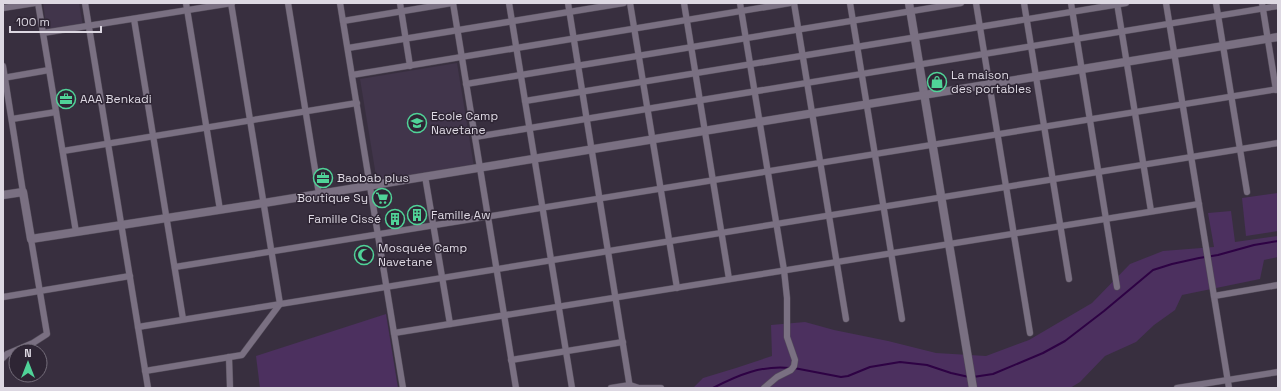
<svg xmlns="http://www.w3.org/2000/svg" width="1281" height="391" font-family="'Space Grotesk',sans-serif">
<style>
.built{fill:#41354b}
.green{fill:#4c305f}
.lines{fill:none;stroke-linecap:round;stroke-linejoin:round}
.stream{stroke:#2e0244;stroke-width:2}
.minor-casing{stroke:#544d5a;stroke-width:7}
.tertiary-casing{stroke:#544d5a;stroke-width:9}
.minor{stroke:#7a7082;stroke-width:6}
.tertiary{stroke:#7a7082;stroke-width:8}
.labels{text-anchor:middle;stroke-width:3;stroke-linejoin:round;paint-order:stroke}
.poi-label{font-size:12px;fill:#ddd8e2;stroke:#2e2534;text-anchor:start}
</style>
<rect width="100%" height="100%" fill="#382f3f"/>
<g class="built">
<polygon points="43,3 79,3 83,26 47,31"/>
<polygon points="457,63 474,167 377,182 360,79"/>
</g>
<g class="green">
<polygon points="1278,193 1278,231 1246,236 1242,198"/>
<polygon points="1231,211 1235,242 1278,236 1278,257 1264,260 1260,279 1182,295 1175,310 1154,325 1136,342 1105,356 1080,382 1070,388 693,388 703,378 736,368 772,356 771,325 805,322 834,330 888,341 936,353 986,356 1029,340 1092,303 1130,264 1163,251 1214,247 1208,213"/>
<polygon points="386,314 398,388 260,388 256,356"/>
</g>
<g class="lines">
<g class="stream">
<polyline points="794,368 841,377 848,376 870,367 900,362 927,365 951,373 969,377"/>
<polyline points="973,377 993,374 1043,353 1065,341 1104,311 1153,270 1172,264 1199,258 1218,255 1254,245 1278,241"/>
<path d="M713,388C738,375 762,365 790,368"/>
</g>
<defs>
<g id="minor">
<polyline points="38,3 76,232"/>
<polyline points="85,3 148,388"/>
<polyline points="186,3 220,210"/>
<polyline points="288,3 319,194"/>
<polyline points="340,3 403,388"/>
<polyline points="400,3 410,66"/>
<polyline points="453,3 516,388"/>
<polyline points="509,3 572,388"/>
<polyline points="568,3 630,388"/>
<polyline points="630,3 677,288"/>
<polyline points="684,3 729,279"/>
<polyline points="740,3 784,270 787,298 787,337 795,360 794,366 791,370 777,377 764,388"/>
<polyline points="794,3 846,319"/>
<polyline points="850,3 902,319"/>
<polyline points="976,3 1030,333"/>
<polyline points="1024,3 1069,279"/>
<polyline points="1071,3 1117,287"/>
<polyline points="1117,3 1151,211"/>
<polyline points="1166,3 1229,388"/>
<polyline points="1216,3 1247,192"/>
<polyline points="1262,3 1276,90"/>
<polyline points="3,8 35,3"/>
<polyline points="134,19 183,319"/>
<polyline points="343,21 452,3"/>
<polyline points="43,33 232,3"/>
<polyline points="348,48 624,3"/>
<polyline points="3,66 23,192"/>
<polyline points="352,75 790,3"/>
<polyline points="3,78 49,70"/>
<polyline points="466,84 961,3"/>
<polyline points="525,101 1126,3"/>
<polyline points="12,119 56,112"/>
<polyline points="475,137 1278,6"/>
<polyline points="63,151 357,103"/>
<polyline points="425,176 450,324"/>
<polyline points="175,267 1278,89"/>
<polyline points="1214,296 1278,285"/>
<polyline points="3,297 130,276"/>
<polyline points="138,327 1278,143"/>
<polyline points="394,333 1199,204"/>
<polyline points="229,357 230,388"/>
<polyline points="3,358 7,354 33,343 47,334 31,239"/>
<polyline points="511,360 623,342"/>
<polyline points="145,371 242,355 280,304 231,3"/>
<polyline points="611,388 630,385 639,388 661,388"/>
<polyline points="1177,388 1278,372"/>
</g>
<g id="tertiary">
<polyline points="909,3 973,388"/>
<polyline points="3,195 23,192 31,239 264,203 1278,37"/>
</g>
</defs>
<use href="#minor" class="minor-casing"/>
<use href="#tertiary" class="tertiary-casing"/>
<use href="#minor" class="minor"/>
<use href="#tertiary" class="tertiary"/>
</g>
<defs>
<symbol id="shop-ring" viewBox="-11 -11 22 22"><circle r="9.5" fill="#2e2534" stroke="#50d398" stroke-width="1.5"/><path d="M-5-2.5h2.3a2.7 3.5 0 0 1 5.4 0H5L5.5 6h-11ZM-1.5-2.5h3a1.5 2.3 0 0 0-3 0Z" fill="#50d398"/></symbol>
<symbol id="office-ring" viewBox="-11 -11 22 22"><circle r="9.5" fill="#2e2534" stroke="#50d398" stroke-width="1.5"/><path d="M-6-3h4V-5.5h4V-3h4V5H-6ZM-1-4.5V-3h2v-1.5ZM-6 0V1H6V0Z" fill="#50d398"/></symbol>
<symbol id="school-ring" viewBox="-11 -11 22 22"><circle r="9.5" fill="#2e2534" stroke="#50d398" stroke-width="1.5"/><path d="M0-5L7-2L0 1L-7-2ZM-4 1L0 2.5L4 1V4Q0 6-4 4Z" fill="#50d398"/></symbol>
<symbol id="supermarket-ring" viewBox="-11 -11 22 22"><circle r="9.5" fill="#2e2534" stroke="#50d398" stroke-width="1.5"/><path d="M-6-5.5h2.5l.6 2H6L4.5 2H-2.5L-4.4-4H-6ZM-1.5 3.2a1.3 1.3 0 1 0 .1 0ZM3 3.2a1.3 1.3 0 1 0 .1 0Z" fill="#50d398"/></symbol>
<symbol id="building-ring" viewBox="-11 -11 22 22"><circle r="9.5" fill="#2e2534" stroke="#50d398" stroke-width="1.5"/><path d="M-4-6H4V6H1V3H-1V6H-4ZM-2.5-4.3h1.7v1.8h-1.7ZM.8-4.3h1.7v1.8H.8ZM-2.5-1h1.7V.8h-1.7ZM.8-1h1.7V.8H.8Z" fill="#50d398"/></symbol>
<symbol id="mosque-ring" viewBox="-11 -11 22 22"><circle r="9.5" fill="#2e2534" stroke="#50d398" stroke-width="1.5"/><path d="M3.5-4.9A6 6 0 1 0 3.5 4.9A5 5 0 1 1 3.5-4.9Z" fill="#50d398"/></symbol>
</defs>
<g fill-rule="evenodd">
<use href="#shop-ring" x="926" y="71" width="22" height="22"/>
<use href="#office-ring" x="55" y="88" width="22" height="22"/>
<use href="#school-ring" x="406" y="112" width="22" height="22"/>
<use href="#office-ring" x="312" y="167" width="22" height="22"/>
<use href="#supermarket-ring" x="371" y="187" width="22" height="22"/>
<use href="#building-ring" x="406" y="204" width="22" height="22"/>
<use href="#building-ring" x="384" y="208" width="22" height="22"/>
<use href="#mosque-ring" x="353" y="244" width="22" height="22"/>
</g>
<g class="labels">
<g class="poi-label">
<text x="951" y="79">La maison<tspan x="951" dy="14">des portables</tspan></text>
<text x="80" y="103">AAA Benkadi</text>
<text x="431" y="120">Ecole Camp<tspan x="431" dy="14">Navetane</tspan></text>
<text x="337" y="182">Baobab plus</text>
<text x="368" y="202" text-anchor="end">Boutique Sy</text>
<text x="431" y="219">Famille Aw</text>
<text x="381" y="223" text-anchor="end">Famille Cissé</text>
<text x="378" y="252">Mosquée Camp<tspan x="378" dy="14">Navetane</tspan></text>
</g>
</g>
<rect width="1281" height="391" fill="none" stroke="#ddd8e2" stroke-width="8"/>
<g transform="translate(28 363)"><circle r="19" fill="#2e2534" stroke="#746d7a"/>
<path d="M0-3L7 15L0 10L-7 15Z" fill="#50d398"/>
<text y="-6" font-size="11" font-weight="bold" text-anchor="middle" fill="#ddd8e2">N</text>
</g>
<path d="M10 26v6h91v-6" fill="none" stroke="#ddd8e2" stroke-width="2"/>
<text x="16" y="26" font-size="12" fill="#ddd8e2" stroke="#2e2534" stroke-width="3" paint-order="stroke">100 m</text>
</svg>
